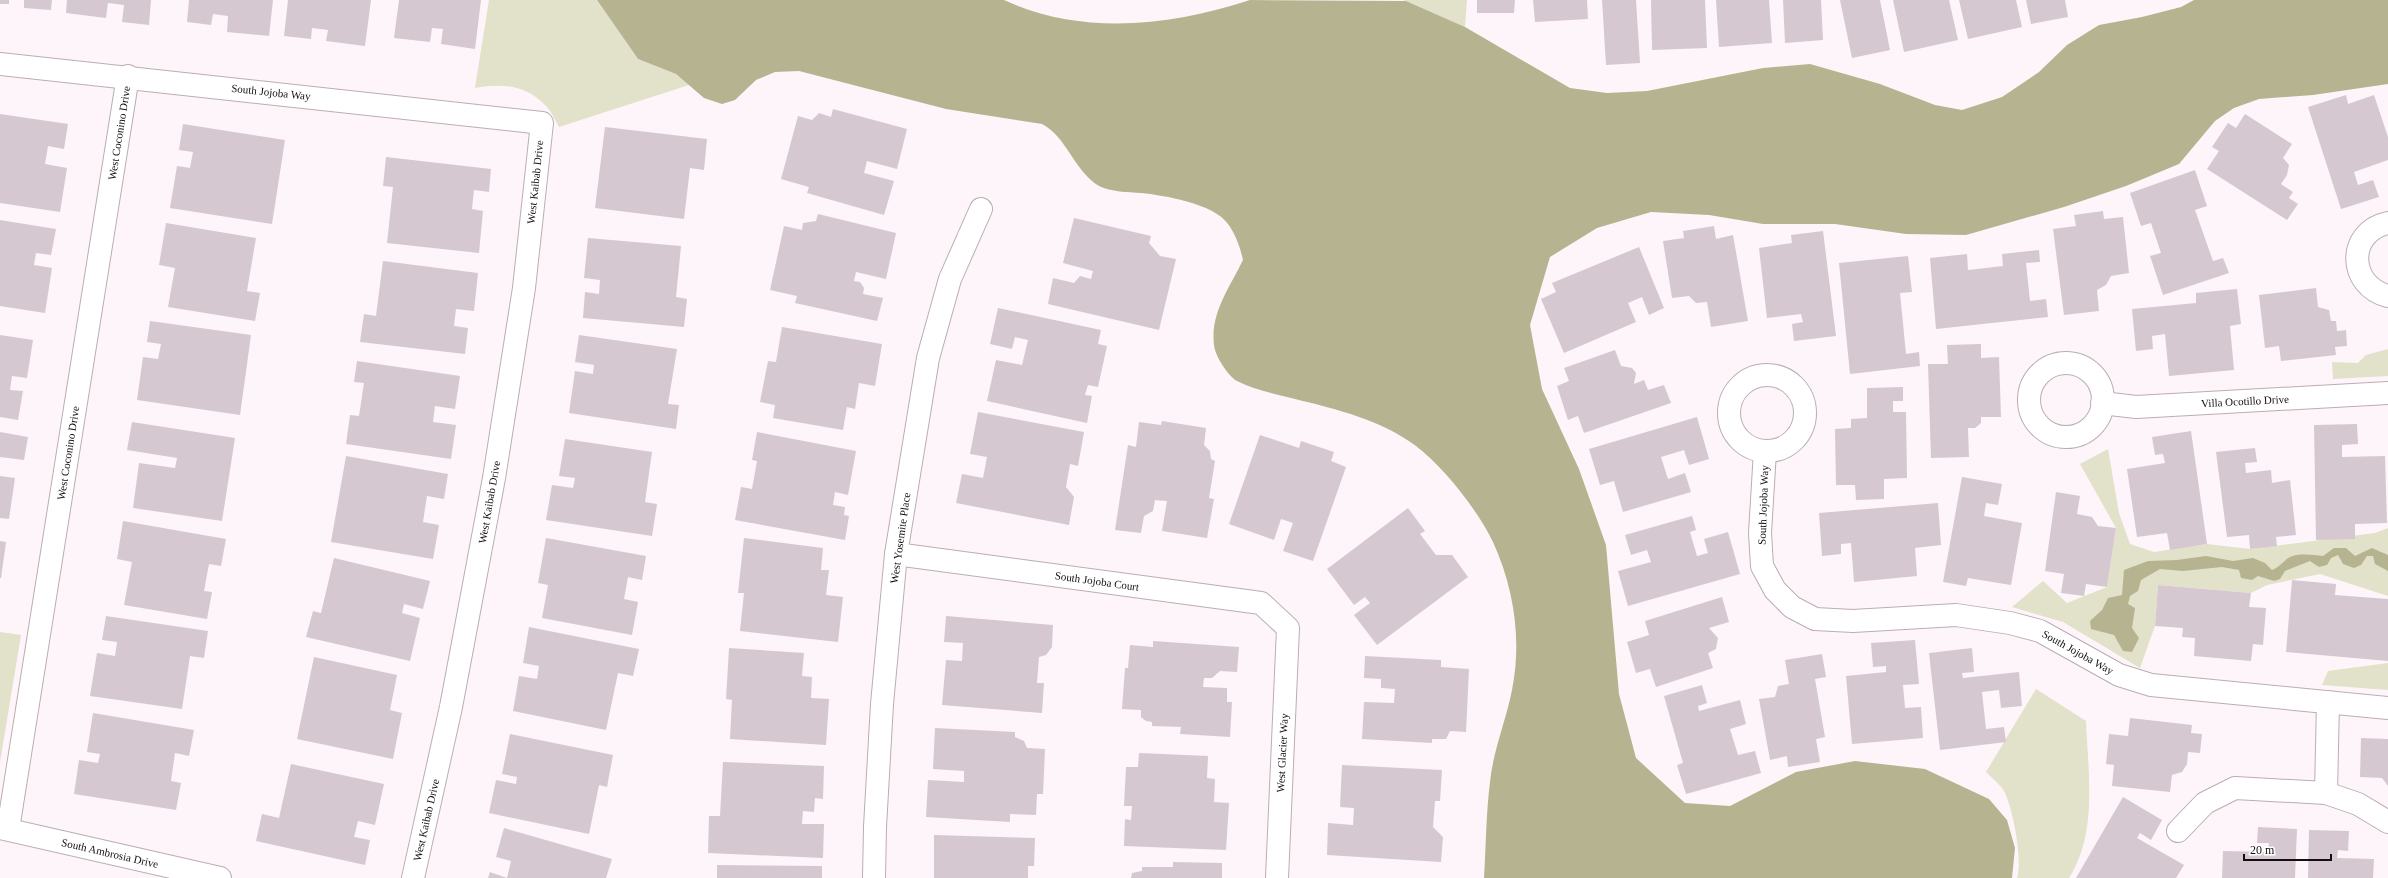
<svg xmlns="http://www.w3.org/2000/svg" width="2388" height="878" font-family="Georgia,serif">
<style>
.green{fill:#e2e1ca}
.water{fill:#b6b490}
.building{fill:#d6c8d0}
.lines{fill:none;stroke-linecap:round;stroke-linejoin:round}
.minor-casing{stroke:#baadb4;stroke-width:24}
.minor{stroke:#fff;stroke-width:22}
.labels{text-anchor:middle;stroke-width:3;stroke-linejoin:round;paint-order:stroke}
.street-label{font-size:11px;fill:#130e11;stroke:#fff}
</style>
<rect width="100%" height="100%" fill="#fdf5f9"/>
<g class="green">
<path d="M489,0H597L638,59L676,74L689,85L559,127C555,120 551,110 544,104C525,85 501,83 475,88Z"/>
<polygon points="1403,0 1467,0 1465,27 1406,1"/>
<polygon points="2388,349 2388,376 2333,379 2332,362 2358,363 2366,355"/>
<polygon points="2108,449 2119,513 2130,544 2154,552 2207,544 2250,549 2375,533 2388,528 2388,596 2320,574 2267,585 2251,593 2158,585 2155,626 2140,668 2063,622 2012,607 2043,581 2067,603 2107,587 2116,528 2080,464"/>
<polygon points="0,632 21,635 0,762"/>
<polygon points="2388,663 2388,690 2322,685 2328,671"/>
<path d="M2036,689L2086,721C2088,772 2098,833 2069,878H2017C2023,861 2013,810 2005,793C2001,785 1992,778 1986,772Z"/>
</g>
<g class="water">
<path d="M597,0H1004C1082,36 1171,26 1250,0L1406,1L1465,27L1570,88L1607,93L1647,91L1763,68L1810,64L1880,84L1935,105L1962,110L2002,97L2039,72L2067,45L2099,25L2142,17L2181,7L2194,0H2388V84L2313,95L2259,99L2234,108L2215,121L2179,164L2126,186L2064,207L1966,235L1906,234L1835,224H1763L1709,215L1651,212L1597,228L1550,257L1530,325L1542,389L1579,469L1606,545L1619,694L1636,758L1685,803L1730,806L1796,772L1855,761L1925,769L1989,799L2007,820L2015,848L2012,878H1484C1486,846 1486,814 1490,782C1493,751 1506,721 1512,690C1522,640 1514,588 1493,542C1478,511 1444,467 1416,446C1381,420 1336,409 1295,399C1277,394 1254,390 1237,381C1228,376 1215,356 1214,345C1210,313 1230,287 1243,260C1240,247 1236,235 1228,224C1215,204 1163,195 1141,193C1128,192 1111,192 1099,186C1074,171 1067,137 1042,124L946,109L799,71L775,72L756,80L735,100L722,104L704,98L676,74L638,59Z"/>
<path d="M2334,548H2346L2355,556L2372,548L2388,555V571L2375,564L2373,556H2367L2361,565L2354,568L2343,564L2338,555L2331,558L2327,565L2319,567L2310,561L2285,571L2280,579L2274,581L2258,576L2252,580L2241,578L2239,570L2222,567L2183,571L2160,569L2141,580L2138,591L2130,596L2128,604L2135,608L2132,628L2139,638L2132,652L2123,651L2114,635L2091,629L2090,621L2102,610L2108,598L2122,595L2124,570L2148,561L2177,560L2206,556L2233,561L2253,558L2265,563L2272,570C2281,566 2284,560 2290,557C2299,553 2314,555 2323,556Z"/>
</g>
<g class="building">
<rect x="0" y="0" width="9" height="4"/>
<polygon points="24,0 52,0 51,10 24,8"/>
<polygon points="67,0 151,0 149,25 122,22 124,5 108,3 106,18 66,13"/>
<polygon points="189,0 273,0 269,36 227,32 228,16 213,14 211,25 187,22"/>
<polygon points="288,0 371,0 365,46 326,41 328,30 312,28 311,39 284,36"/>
<polygon points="399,0 481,0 475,49 441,44 443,29 432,28 430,42 394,38"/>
<polygon points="1477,0 1515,0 1514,13 1477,13"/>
<polygon points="1533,0 1587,0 1588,19 1535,22"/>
<polygon points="1602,0 1636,0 1640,63 1606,65"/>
<polygon points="1651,0 1705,0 1707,48 1652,50"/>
<polygon points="1716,0 1769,0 1772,43 1719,47"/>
<polygon points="1783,0 1821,0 1823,40 1785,43"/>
<polygon points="1840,0 1880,0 1890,50 1852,58"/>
<polygon points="1893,0 1949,0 1958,40 1904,52"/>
<polygon points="1959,0 2016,0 2022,27 1968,39"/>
<polygon points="2026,0 2065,0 2068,17 2031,24"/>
<polygon points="2346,95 2348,104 2374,95 2388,137 2388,160 2354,172 2358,185 2373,180 2379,197 2341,209 2308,107"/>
<polygon points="833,109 907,129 897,169 867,161 864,173 894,181 884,215 807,193 809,187 781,179 798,116 812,120 819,113 831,117"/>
<polygon points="0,114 68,124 64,149 48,146 45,164 67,168 60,212 0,203"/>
<polygon points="2245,114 2292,144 2283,158 2289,165 2287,175 2281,184 2293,192 2289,198 2298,204 2287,220 2207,169 2219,151 2212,147 2228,123 2236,128"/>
<polygon points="183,124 285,140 272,224 170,208 177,166 190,168 193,152 179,150"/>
<polygon points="605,127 707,139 704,170 690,168 684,219 595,208"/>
<polygon points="386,157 491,169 489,192 474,190 472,209 483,211 479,253 387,243 393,187 383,186"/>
<polygon points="2195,170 2207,206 2195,210 2213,261 2223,258 2229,273 2163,295 2150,256 2161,253 2151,223 2141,226 2130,193"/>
<polygon points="2103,211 2104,219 2123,217 2129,273 2111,276 2106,285 2097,290 2099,311 2064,315 2053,229 2076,226 2074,215"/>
<polygon points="818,214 896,233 886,279 856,272 854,281 860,282 864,288 863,294 883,298 877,321 795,303 797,296 770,290 784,226 802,230 803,223 816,221"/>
<polygon points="1074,218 1151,236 1149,243 1160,256 1176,259 1159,330 1048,304 1053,278 1074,283 1080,276 1091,279 1093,271 1063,263"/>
<polygon points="0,220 56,229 51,255 36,253 34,265 52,268 45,313 0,306"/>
<polygon points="166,223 256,238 247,291 260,293 255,321 168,307 175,268 159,265"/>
<polygon points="1714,226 1716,239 1733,235 1748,321 1711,327 1707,302 1696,303 1689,296 1672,298 1663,241 1684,238 1683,231"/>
<polygon points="1823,231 1836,336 1794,341 1792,324 1803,322 1801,314 1767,318 1759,248 1792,243 1791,235"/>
<polygon points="588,238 681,246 676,297 687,299 684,327 583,318 585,292 599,294 600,280 584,278"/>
<polygon points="1639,247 1664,308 1649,315 1642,297 1628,303 1636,322 1564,353 1541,299 1556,292 1552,283"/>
<polygon points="2039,250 2040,262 2026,263 2030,301 2046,299 2048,317 1936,329 1930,258 1967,254 1968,270 2003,266 2002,254"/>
<polygon points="1908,256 1912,292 1900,293 1906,354 1919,352 1920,366 1850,374 1839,263"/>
<polygon points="383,261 478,273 474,311 456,309 454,326 468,328 465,354 360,342 364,314 376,316"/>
<polygon points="2316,288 2318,307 2329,310 2331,321 2336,321 2337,331 2346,330 2347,346 2335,347 2336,355 2281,361 2279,346 2265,348 2259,295"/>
<polygon points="2237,289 2241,324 2230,326 2234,370 2169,376 2165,334 2152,336 2153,349 2136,351 2132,309 2196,303 2196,293"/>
<polygon points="998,308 1101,330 1098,344 1107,346 1098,387 1088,385 1085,395 1092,396 1087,423 987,401 996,360 1022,365 1028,340 1015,337 1012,349 990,344"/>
<polygon points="150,321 251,335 240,415 137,400 143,357 158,359 161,344 147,342"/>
<polygon points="782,327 882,344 875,386 859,383 855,409 847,407 843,430 773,418 775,405 760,402 768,361 776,362"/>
<polygon points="0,335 33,340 27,378 12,376 10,390 23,391 18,420 0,417"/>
<polygon points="579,335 677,349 668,404 679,405 676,429 569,413 575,371 593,374 594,365 575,362"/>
<polygon points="1981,344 1981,358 1999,357 2001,417 1981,417 1981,423 1975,428 1968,428 1969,457 1931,458 1928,364 1948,364 1947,345"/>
<polygon points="1615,350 1621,366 1632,368 1636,373 1634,384 1644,380 1648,390 1664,385 1671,403 1584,433 1578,416 1568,420 1557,386 1569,381 1564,368"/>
<polygon points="357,361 460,376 455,409 435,406 433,422 456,425 451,459 346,444 350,415 359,416 364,383 354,382"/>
<polygon points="1903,387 1903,401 1893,401 1893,412 1906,412 1907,478 1884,479 1884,499 1856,500 1855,485 1836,485 1835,429 1851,428 1851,419 1867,418 1867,388"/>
<polygon points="978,412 1084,432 1078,466 1070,464 1066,487 1074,497 1069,525 956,503 962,474 983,478 987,457 970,454"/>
<polygon points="1697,417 1709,459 1689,465 1684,450 1661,457 1668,479 1685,473 1691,492 1623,512 1614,481 1600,485 1589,449"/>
<polygon points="1162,421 1206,428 1204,445 1210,451 1211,459 1215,461 1209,498 1214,499 1207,538 1162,531 1167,501 1155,500 1153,511 1144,516 1141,533 1115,530 1128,445 1136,447 1139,422 1161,425"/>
<polygon points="132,422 235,438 222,521 133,508 139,463 175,468 177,458 127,450"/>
<polygon points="2357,424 2358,444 2342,445 2342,457 2385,456 2387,523 2355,524 2355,539 2316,540 2314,425"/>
<polygon points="2191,431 2207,544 2170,550 2167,533 2137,537 2127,469 2165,463 2163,454 2155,455 2152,437"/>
<polygon points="0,432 28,437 24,460 0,457"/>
<polygon points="757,432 856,451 848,495 835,492 833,505 845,507 844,515 849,516 845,540 735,520 741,487 752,489 757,461 752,460"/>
<polygon points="1260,435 1299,448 1301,441 1334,452 1331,461 1346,467 1313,561 1283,551 1293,523 1281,519 1274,540 1229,524"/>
<polygon points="565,439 652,452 645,502 657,504 652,536 546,520 552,485 573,488 575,478 559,476"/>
<polygon points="2255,448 2257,462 2245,463 2246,473 2271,470 2272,483 2290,480 2296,535 2276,537 2277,546 2250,549 2249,535 2227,537 2216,452"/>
<polygon points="346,456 448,474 444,499 427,496 423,522 439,525 433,559 331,542"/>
<polygon points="0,476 15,478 9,519 0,518"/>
<polygon points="1962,477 2002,484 1998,505 1986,503 1984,516 2022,523 2011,585 1968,578 1966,586 1943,582"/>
<polygon points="2056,492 2080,496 2077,514 2092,517 2098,526 2116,528 2107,587 2086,584 2084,596 2061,593 2064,574 2045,571"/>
<polygon points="1938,503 1941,545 1915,548 1917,576 1854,582 1851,543 1841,544 1841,554 1822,556 1819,513"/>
<polygon points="1408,508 1425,531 1420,534 1436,555 1452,555 1468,577 1377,645 1354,615 1370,603 1365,597 1354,605 1327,569"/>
<polygon points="1692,516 1696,530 1690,532 1697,556 1708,553 1704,539 1728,532 1740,574 1628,606 1618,571 1651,562 1647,550 1631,555 1625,535"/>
<polygon points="123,521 226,539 221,566 209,564 204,591 212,592 207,619 124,605 132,562 117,559"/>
<polygon points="546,538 646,556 642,580 628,577 624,599 638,602 632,635 542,618 548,585 538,583"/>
<polygon points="744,538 823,548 821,570 829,570 826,595 843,597 838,642 740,631 744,593 738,593"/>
<polygon points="0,541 6,542 1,578 0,578"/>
<polygon points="334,558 430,581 423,609 404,604 402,613 420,618 410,661 306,637 313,611 321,613"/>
<polygon points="2292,580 2336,584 2335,595 2388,599 2388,661 2286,652"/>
<polygon points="2158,585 2251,593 2249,607 2266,608 2263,645 2253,644 2251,661 2194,656 2195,638 2182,637 2183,628 2155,626"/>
<polygon points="1722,597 1729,622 1709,628 1718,638 1716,649 1708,653 1713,668 1656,687 1650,669 1636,673 1627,642 1649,635 1645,621"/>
<polygon points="106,616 208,631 204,658 190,656 182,709 90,696 97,653 115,656 117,642 102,640"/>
<polygon points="946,616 1053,625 1052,647 1046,655 1039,657 1037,683 1044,683 1042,713 942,705 946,660 962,661 963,643 944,642"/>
<polygon points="529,627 639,649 633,676 618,673 606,730 513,711 519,676 537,679 539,666 523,663"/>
<polygon points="1915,640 1919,684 1903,685 1905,708 1921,707 1923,738 1852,744 1846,676 1886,672 1886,666 1873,667 1871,643"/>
<polygon points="1153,641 1239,647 1237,672 1220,671 1212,678 1204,678 1203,687 1227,688 1227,702 1232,702 1230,737 1180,734 1181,727 1152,726 1152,722 1146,721 1141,717 1141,710 1122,709 1125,668 1128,668 1130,645 1153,647"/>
<polygon points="729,648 804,653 802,676 812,677 811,698 829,699 826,745 730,739 732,700 726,699"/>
<polygon points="1972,648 1974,672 1962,673 1963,678 2019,672 2022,706 2001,708 1999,690 1982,692 1986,729 2004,727 2006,742 1940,750 1929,653"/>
<polygon points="1822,654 1826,677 1815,679 1825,737 1816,739 1820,762 1788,767 1787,756 1770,760 1759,699 1775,697 1778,686 1789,684 1785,660"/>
<polygon points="1365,656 1441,660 1441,667 1469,669 1466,732 1450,731 1446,739 1432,739 1432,743 1362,739 1364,702 1394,703 1395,689 1381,688 1381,679 1364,678"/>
<polygon points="314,657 397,675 390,710 402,713 393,759 297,739"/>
<polygon points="1702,685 1707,703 1698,706 1699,711 1740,700 1746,724 1730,729 1738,755 1755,751 1761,773 1686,794 1677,765 1683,763 1664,696"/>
<polygon points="93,713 194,730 189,756 175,753 171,781 181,783 176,810 74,794 79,760 98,763 100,754 87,752"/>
<polygon points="2130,718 2192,725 2191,733 2202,734 2200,753 2188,752 2187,764 2182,772 2172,775 2170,792 2112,786 2114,765 2106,764 2109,734 2128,736"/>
<polygon points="935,728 1015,732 1015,737 1024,741 1027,748 1045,749 1043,794 1037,794 1036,815 1010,814 1010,822 926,817 928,780 964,782 964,771 933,769"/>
<polygon points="510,734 613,755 607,787 599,785 589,834 489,813 496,780 516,784 517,777 502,774"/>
<polygon points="2361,738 2388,739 2388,786 2382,778 2360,777"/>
<polygon points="1139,753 1208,756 1207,778 1215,779 1214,802 1229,803 1226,850 1124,846 1125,819 1131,820 1132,806 1124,806 1126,767 1138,767"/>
<polygon points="723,762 824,766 823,799 815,798 814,812 803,811 802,824 824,824 823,858 708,853 709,816 720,816"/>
<polygon points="291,764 384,784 375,825 358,821 354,837 370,840 365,865 256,841 262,814 279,818"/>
<polygon points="1342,765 1442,770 1440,801 1435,801 1433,827 1443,837 1441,862 1327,855 1328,823 1353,825 1354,808 1340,807"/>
<polygon points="2123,797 2162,820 2151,840 2140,833 2137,838 2184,865 2176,878 2076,878"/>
<polygon points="2258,827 2297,829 2295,878 2222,878 2223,851 2268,852 2269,843 2257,843"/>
<polygon points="504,828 612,859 606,878 507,878 511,861 496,857"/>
<polygon points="2309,830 2349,831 2348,851 2338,850 2337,858 2374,859 2373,878 2308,878"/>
<polygon points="934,835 1035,838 1034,866 1028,866 1028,878 934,878"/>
<polygon points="1173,862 1222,863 1222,878 1131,878 1132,873 1142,871 1142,867 1173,867"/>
<polygon points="717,865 822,866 822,878 717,878"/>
<polygon points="490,872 507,878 488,878"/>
</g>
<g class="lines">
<defs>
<g id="minor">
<polyline points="0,64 542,123 524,288 494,478 451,707 413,878"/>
<path d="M2388,223C2346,232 2348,286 2388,296"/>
<circle cx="2066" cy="400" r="37"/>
<circle cx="1767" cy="413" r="38"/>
<polyline points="2102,403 2136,407 2388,393"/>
<polyline points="1765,451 1760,533 1762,566 1775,590 1792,607 1815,619 1853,621 1956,615 2010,623 2040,631 2119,675 2151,685 2388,708"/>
<polyline points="896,554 1261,603 1288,628 1277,878"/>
<polyline points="2326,793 2328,702"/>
<polyline points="0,828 220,878"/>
<polyline points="8,829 128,76"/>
<polyline points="2178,831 2205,803 2235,788 2326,793 2358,804 2388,822"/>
<polyline points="874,878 875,827 882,704 896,554 928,358 950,279 981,209"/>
</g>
</defs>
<use href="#minor" class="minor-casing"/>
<use href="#minor" class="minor"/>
</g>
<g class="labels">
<g class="street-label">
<text transform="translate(271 92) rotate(6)" y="4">South Jojoba Way</text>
<text transform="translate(119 133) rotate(-81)" y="4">West Coconino Drive</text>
<text transform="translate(535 182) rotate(-84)" y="4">West Kaibab Drive</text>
<text transform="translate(2245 401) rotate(-3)" y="4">Villa Ocotillo Drive</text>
<text transform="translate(68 453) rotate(-81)" y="4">West Coconino Drive</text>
<text transform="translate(489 502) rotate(-80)" y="4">West Kaibab Drive</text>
<text transform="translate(1763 505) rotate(-88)" y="4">South Jojoba Way</text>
<text transform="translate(900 538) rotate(-82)" y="4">West Yosemite Place</text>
<text transform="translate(1097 581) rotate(8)" y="4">South Jojoba Court</text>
<text transform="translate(2078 652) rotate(29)" y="4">South Jojoba Way</text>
<text transform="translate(1282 753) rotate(-87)" y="4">West Glacier Way</text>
<text transform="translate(426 820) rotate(-77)" y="4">West Kaibab Drive</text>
<text transform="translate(110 853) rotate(13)" y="4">South Ambrosia Drive</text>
</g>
</g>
<path d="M2244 854v6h87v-6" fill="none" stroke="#130e11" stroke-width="2"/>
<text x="2250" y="854" font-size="12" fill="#130e11" stroke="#ffffff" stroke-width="3" paint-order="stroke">20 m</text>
</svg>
